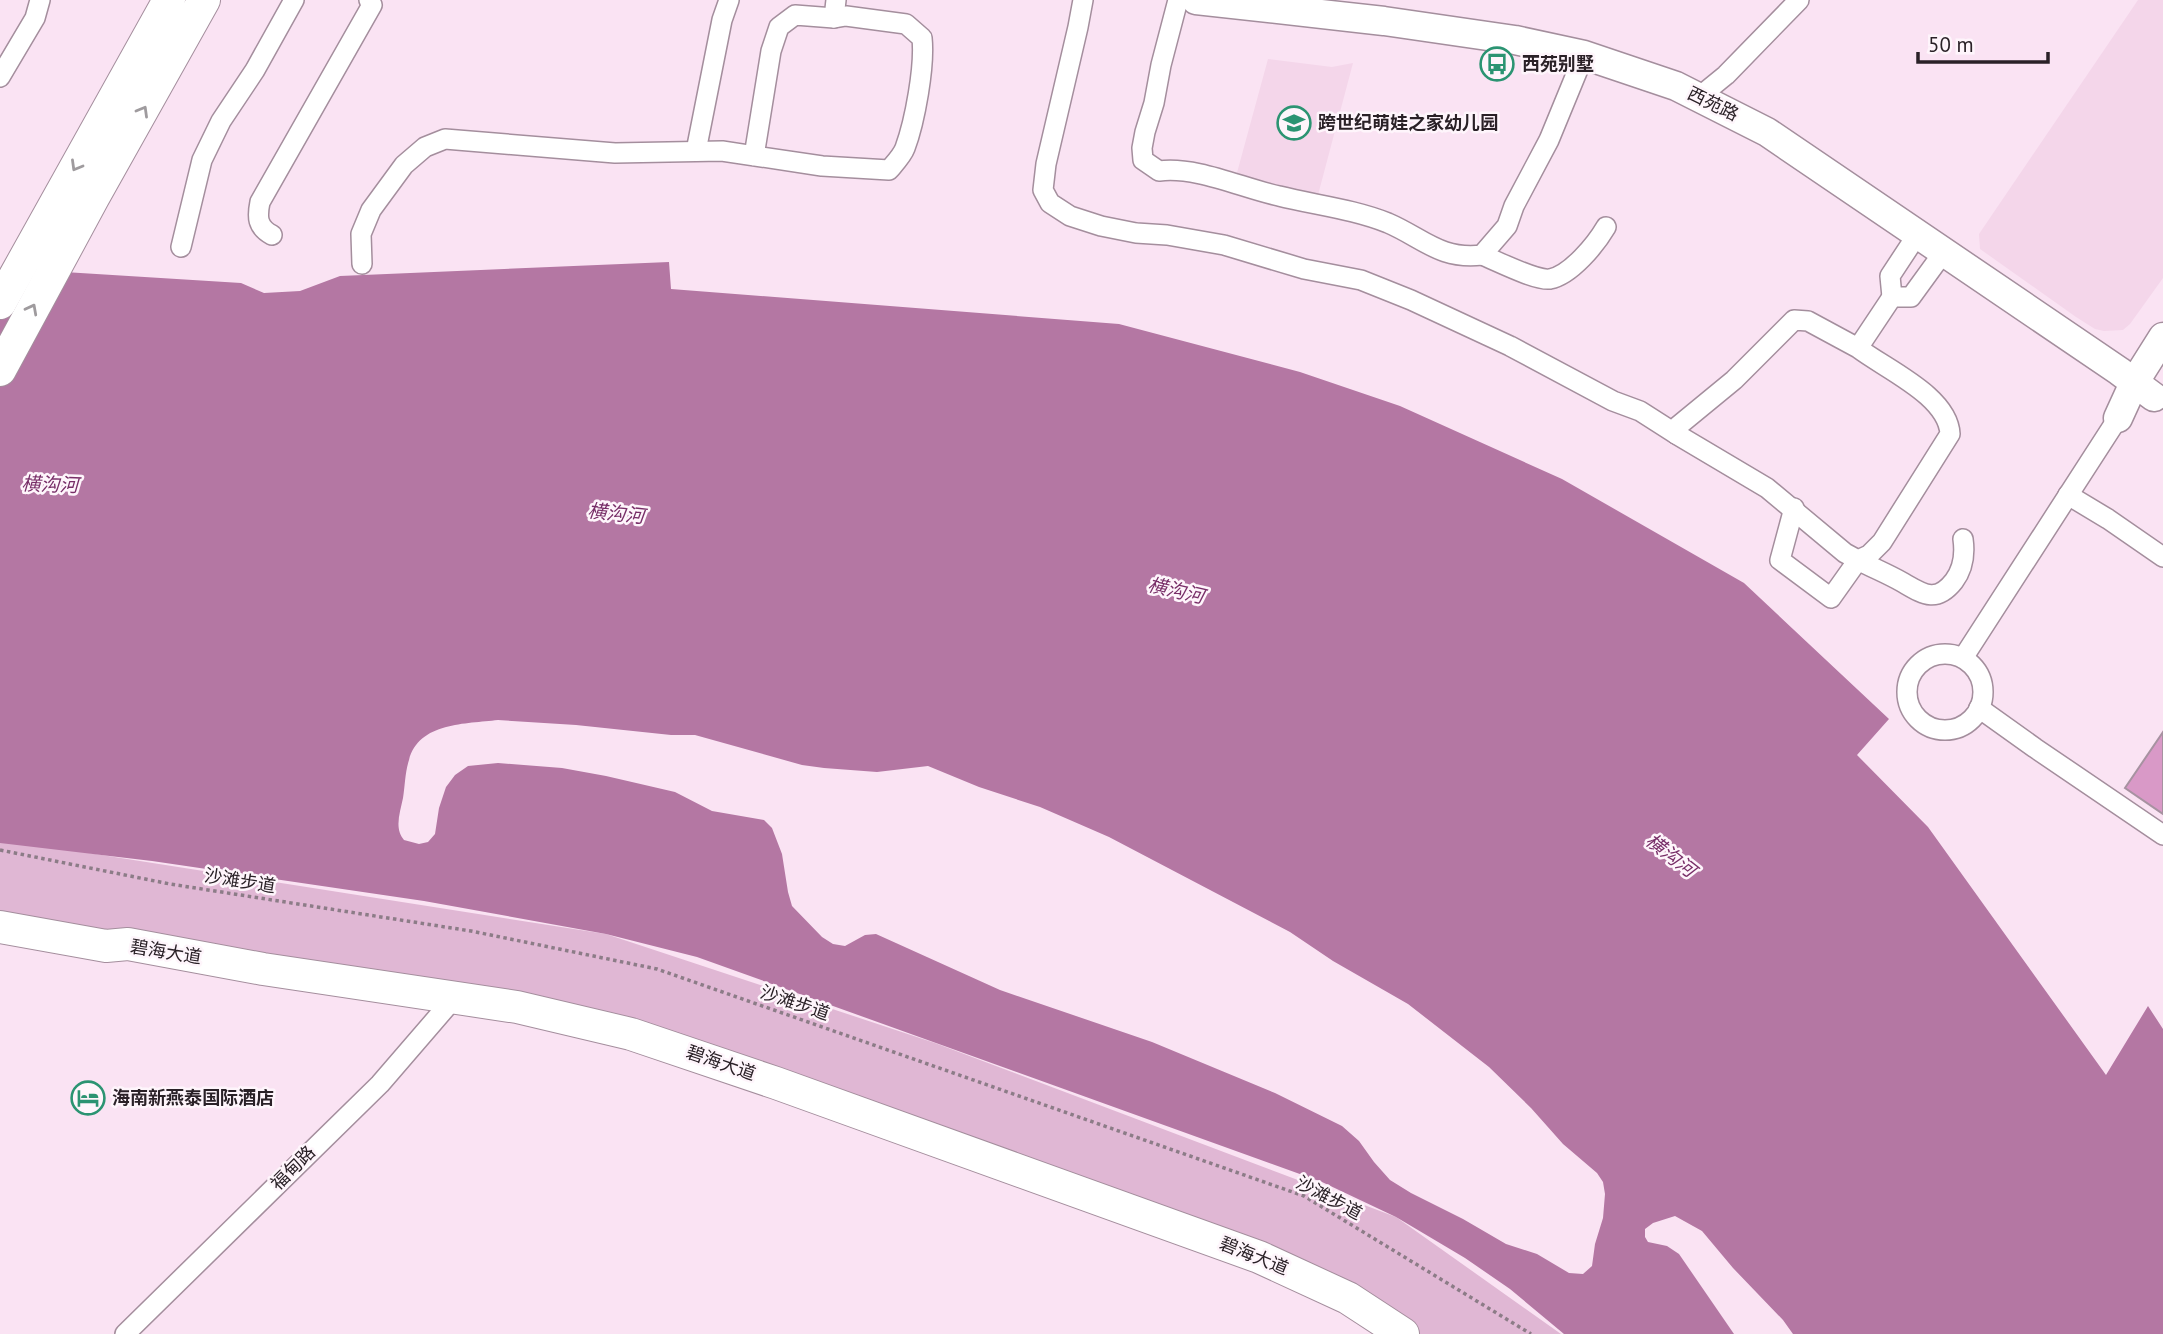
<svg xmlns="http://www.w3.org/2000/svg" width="2163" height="1334" font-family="'PT Sans','Noto Sans SC',sans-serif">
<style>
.built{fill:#f4d6ea}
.green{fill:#e0b7d4}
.water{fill:#b477a3;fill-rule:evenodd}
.building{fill:#d999c7;stroke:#a792a1;stroke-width:2}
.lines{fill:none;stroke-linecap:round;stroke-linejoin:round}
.minor-casing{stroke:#a48e9d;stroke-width:22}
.secondary-casing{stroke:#a48e9d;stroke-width:31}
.primary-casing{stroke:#a48e9d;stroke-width:34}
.path{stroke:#8c7c87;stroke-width:3.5;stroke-dasharray:3.5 3.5;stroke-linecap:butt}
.minor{stroke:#fff;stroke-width:19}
.secondary{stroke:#fff;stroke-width:28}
.primary{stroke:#fff;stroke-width:32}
.oneway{stroke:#9f9b9e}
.labels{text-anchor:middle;stroke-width:5;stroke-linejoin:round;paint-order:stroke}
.poi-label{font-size:18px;font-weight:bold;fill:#2a2127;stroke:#fef5fb;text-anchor:start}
.street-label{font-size:18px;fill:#2a2127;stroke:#fef5fb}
.water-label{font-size:19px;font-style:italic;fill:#782e68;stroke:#fef5fb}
</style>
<rect width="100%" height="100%" fill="#fae3f3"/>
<g class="built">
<polygon points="2138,0 2163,0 2163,278 2130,324 2123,330 2104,331 2095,329 2076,317 1980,249 1979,234"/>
<polygon points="1268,59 1332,67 1353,63 1318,195 1235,180"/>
</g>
<polygon class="green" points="0,839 606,934 935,1043 1396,1217 1561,1334 1397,1334 1334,1290 541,1011 0,920"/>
<path class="water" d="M669,262L671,289L1119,324L1300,372L1400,406L1562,479L1744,583L1889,719L1857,755L1928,827L2106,1075L2148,1006L2163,1029V1334H1793L1783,1320L1733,1268L1702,1231L1675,1216L1653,1223L1645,1229V1237L1648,1242L1667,1246L1679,1254L1734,1334H1564L1510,1289L1465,1258L1396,1217L1322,1182L697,957L606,934L424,901L152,861L0,843V268L241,283L264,293L300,291L340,276ZM498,720L576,725L671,735H695L802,765L824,768L877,772L928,766L979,787L1040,807L1109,837L1290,932L1333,961L1408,1004L1489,1067L1531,1108L1563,1144L1597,1173L1603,1182L1605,1194L1603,1218L1595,1244L1592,1266L1583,1274L1569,1273L1537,1254L1506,1244L1463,1219L1411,1193L1390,1180L1374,1162L1359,1141L1342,1126L1275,1093L1152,1042L1000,990L876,934L865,935L845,946L833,944L822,937L792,906L788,892L782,854L772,828L764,820L712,811L675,792L606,776L562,768L498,763L468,766L455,775L446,787L439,808L435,834L428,842L419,844L404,840C394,828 400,813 403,798C405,786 405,772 409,760C419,722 466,724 498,720Z"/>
<polygon class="building" points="2163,732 2163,814 2125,788"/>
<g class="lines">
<defs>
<g id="minor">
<polyline points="1083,0 1078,27 1046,164 1043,190 1050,203 1070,216 1101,226 1136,233 1167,235 1224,245 1304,269 1361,280 1411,300 1510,346 1613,401 1640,411 1676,434"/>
<path d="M1178,0L1161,65L1154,103L1145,132L1142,148L1143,160L1159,171C1196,166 1242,188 1279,196C1315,205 1353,209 1388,223C1423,238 1440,260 1482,255L1507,226L1514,206L1549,140L1584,55"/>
<polyline points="834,18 836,0"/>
<polyline points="0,77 35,18 40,0"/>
<polyline points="1699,97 1726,75 1799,0"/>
<polyline points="696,151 722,20 729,0"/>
<path d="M272,235C257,227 257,217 260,202L372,5L369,0"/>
<polyline points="181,247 202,160 221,121 255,70 294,0"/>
<path d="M1482,255C1497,261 1536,281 1550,279C1571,275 1596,244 1606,227"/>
<path d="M362,264L361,234L371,210L404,165L425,147L445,139L615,153L722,151L822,166L889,170C894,164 902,156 905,148C915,121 925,66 922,38L906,24L846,16L834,18L795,15L779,27L771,51L754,156"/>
<polyline points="1892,297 1890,276 1917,235"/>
<path d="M1858,348L1808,321L1794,320L1734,380L1678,426L1676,434L1767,488L1845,553L1858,560L1869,555L1882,542L1950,434C1948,396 1887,370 1858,348L1892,297H1911L1943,253"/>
<polyline points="2068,495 2108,519 2163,557"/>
<path d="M1794,508L1780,560L1831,598L1858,560C1873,568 1888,574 1902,582C1923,594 1936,604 1954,581C1963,569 1965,553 1963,539"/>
<circle cx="1945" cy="692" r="38"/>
<polyline points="1963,658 2118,418"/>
<polyline points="1979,708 2035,748 2163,835"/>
<polyline points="125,1334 380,1084 455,997"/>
</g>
<g id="secondary">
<polyline points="1196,0 1384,21 1515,40 1584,55 1676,86 1767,132 2119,371 2154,397"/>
<polyline points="2118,418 2134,383 2163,337"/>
</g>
<g id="primary">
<polyline points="0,303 169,0"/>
<polyline points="0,370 93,198 204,0"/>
<polyline points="0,927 106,946 128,944 263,969 517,1007 631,1034 776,1083 1259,1257 1348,1298 1403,1334"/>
</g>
</defs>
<use href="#minor" class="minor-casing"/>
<use href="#secondary" class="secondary-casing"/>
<use href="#primary" class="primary-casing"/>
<polyline class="path" points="0,850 170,884 471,931 657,969 1304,1196 1531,1334"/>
<use href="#minor" class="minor"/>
<use href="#secondary" class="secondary"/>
<use href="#primary" class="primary"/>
</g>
<defs><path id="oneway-chevron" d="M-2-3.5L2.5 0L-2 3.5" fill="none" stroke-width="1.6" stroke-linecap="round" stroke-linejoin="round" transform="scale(1.75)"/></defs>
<g class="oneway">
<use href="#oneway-chevron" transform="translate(143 111) rotate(-60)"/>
<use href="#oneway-chevron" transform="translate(76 166) rotate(120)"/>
<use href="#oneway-chevron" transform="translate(32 309) rotate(-62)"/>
</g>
<defs>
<symbol id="bus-ring" viewBox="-11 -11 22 22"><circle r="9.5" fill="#fef5fb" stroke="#2b9472" stroke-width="1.5"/><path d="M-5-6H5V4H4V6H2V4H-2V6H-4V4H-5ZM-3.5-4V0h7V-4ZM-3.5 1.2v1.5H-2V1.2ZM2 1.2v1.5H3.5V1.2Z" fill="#2b9472"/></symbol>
<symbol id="school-ring" viewBox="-11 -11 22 22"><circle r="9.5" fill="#fef5fb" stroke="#2b9472" stroke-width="1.5"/><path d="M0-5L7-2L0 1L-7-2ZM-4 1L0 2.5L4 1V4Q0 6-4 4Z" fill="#2b9472"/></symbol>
<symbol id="hotel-ring" viewBox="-11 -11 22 22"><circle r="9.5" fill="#fef5fb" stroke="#2b9472" stroke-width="1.5"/><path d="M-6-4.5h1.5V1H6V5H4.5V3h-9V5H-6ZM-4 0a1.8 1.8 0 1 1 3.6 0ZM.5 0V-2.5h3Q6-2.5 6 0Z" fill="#2b9472"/></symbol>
</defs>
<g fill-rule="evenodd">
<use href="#bus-ring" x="1478" y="45" width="38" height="38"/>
<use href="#school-ring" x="1275" y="104" width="38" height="38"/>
<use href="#hotel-ring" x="69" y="1079" width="38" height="38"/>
</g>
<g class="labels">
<g class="poi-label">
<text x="1522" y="70">西苑别墅</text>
<text x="1318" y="129">跨世纪萌娃之家幼儿园</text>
<text x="112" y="1104">海南新燕泰国际酒店</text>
</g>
<g class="street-label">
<text transform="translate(1713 104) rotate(26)" y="6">西苑路</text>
<text transform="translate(240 881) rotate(9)" y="6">沙滩步道</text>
<text transform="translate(166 952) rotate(9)" y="6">碧海大道</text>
<text transform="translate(795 1003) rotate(19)" y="6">沙滩步道</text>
<text transform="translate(721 1063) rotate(19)" y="6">碧海大道</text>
<text transform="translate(293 1168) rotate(-45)" y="6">福甸路</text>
<text transform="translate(1329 1198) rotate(28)" y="6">沙滩步道</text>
<text transform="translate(1254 1256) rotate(22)" y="6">碧海大道</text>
</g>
<g class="water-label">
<text transform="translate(50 484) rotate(2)" y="7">横沟河</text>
<text transform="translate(616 513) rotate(6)" y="7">横沟河</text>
<text transform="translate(1176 590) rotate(13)" y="7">横沟河</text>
<text transform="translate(1671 855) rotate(38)" y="7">横沟河</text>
</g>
</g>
<path d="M1918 52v10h130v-10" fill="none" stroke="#2a2127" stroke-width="3.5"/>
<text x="1928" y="52" font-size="21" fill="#2a2127" stroke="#fef5fb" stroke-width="5" paint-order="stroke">50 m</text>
</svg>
